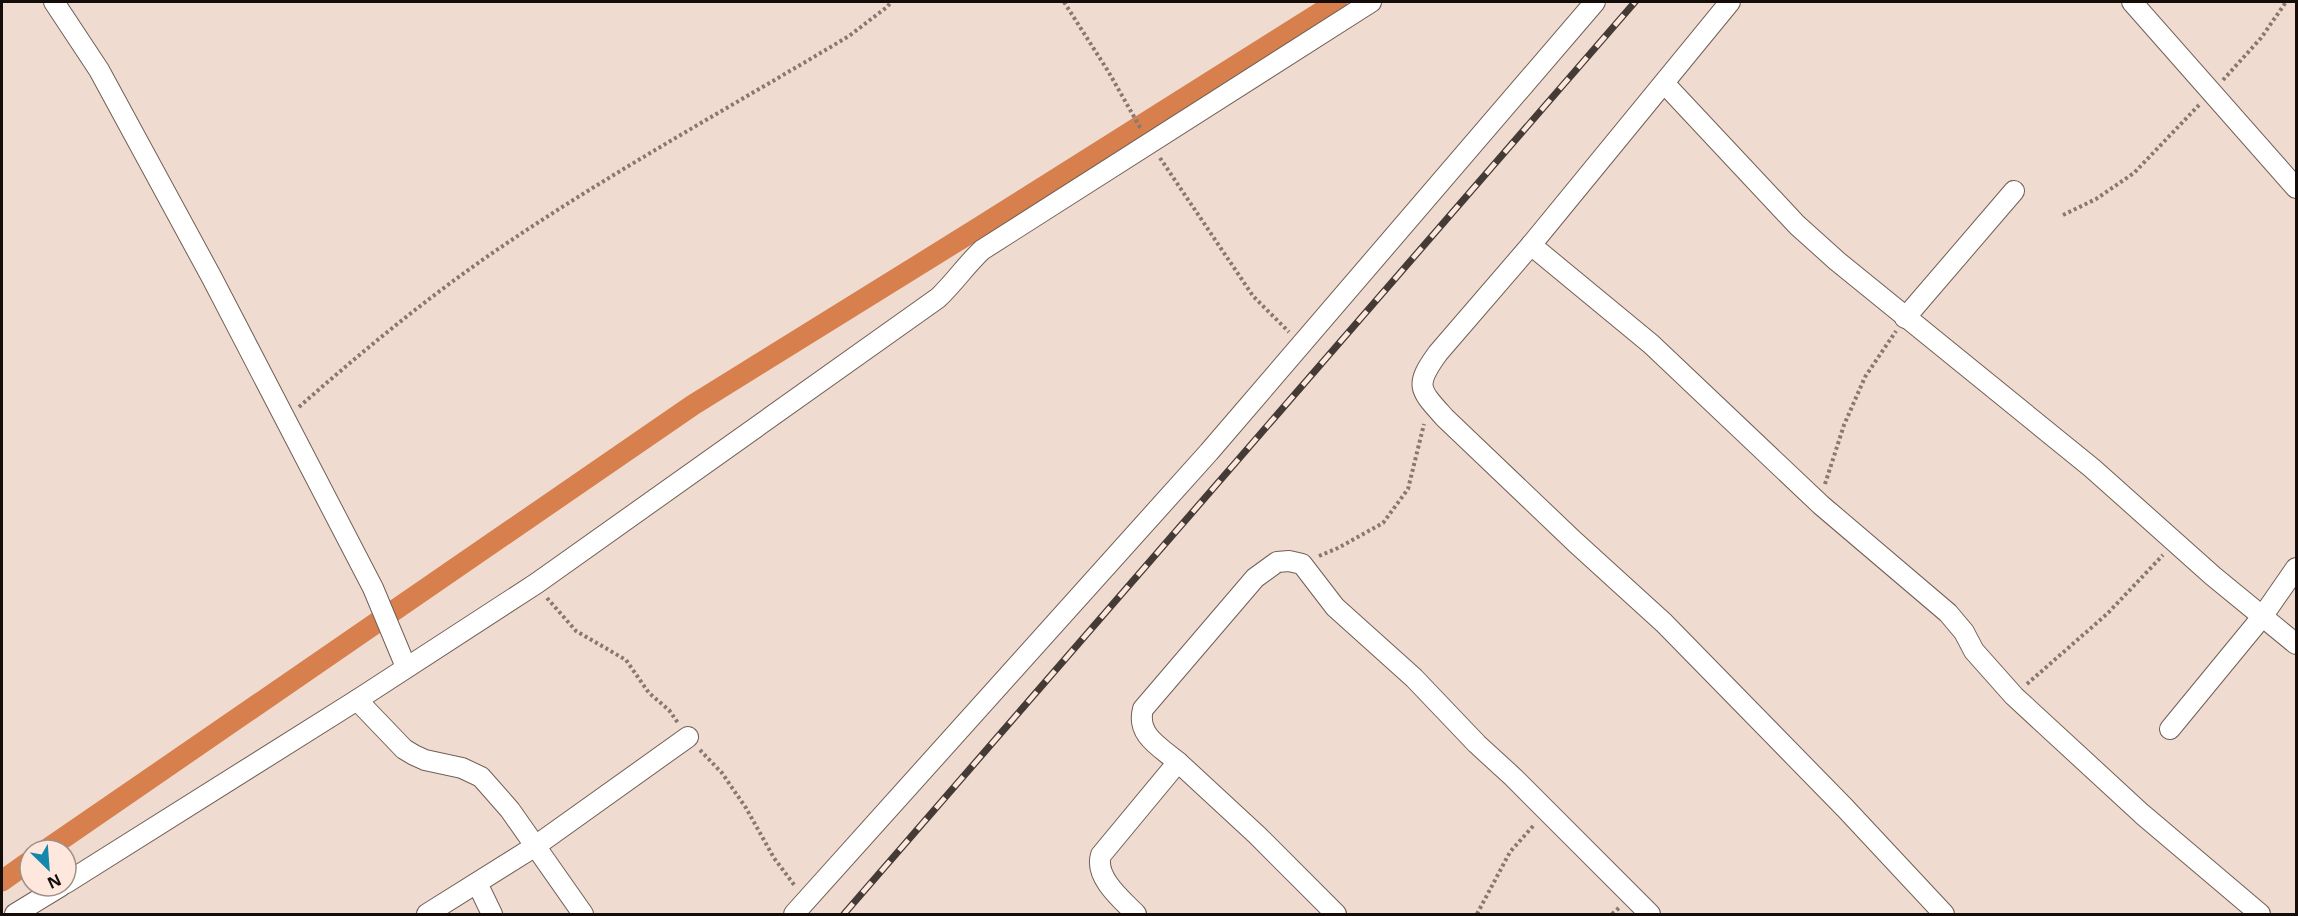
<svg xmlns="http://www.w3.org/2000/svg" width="2298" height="916" font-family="'Noto Sans',sans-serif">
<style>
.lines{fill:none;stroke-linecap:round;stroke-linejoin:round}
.canal{stroke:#d7804d;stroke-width:21}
.minor-casing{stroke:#715f55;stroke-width:22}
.path{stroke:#877971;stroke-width:4;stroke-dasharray:3 3;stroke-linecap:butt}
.minor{stroke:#fff;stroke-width:20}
.rail-casing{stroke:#453b36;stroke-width:7}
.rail{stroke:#fee8dd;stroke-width:4.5;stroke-dasharray:14;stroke-linecap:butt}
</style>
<rect width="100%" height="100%" fill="#f0dbd0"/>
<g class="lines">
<g class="canal">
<polyline points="46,850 693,405 975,230 1337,2"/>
<polyline points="2,881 30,861"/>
</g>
<defs>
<g id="minor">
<polyline points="54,2 99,70 212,278 373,588 406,667"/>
<path d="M1730,2L1531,245L1438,353C1414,386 1419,389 1445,418L1575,542L1664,623L1845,808L1944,914"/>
<polyline points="2132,2 2296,188"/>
<polyline points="1664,83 1797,225 1837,261 2092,468 2213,576 2296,644"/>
<polyline points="1531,245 1651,344 1821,505 1948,613 1964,632 1974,651 2014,696 2142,814 2260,914"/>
<polyline points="1905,318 2014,191"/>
<polyline points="357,700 404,749 414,755 425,760 462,768 481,777 510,810 583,914"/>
<polyline points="2170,729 2262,617 2296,568"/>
<polyline points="1178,762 1257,835 1336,914"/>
<path d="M66,883L357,700L537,583L938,298C954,283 966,265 982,250L1371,2"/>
<polyline points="477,883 492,914"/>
<polyline points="15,914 61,886"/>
<polyline points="427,914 534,847 688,737"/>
<polyline points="794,914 1209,452 1595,2"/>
<path d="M1136,914C1122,900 1094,877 1101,855L1178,762C1160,747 1136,735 1143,709L1255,578L1277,562L1289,561L1302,564L1335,607L1414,678L1477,744L1513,777L1650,914"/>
</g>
</defs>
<use href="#minor" class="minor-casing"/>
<g class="path">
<polyline points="1064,2 1108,71 1141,129"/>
<polyline points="2223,80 2261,38 2286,2"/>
<polyline points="1160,158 1253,296 1289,332"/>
<polyline points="2063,215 2096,199 2134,173 2199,105"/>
<path d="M299,407C359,354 422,302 488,256C604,176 729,108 849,36L887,7L891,2"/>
<polyline points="1825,484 1844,425 1865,377 1896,331"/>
<polyline points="1319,556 1338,548 1383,523 1408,489 1424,424"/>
<polyline points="547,598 576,631 626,660 649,693 669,710 678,723"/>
<polyline points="2027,684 2107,614 2163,555"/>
<polyline points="700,750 722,773 746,808 774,858 795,886"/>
<polyline points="1477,914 1510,852 1534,825"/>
<polyline points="1612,914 1619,908"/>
</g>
<use href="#minor" class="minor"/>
<defs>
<polyline id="rail" points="844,914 1635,2"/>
</defs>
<use href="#rail" class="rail-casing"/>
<use href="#rail" class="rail"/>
</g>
<rect width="2298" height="916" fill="none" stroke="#140d09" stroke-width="6"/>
<g transform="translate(48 868) rotate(155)"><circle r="28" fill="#fee8dd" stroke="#a09088" stroke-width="1.5"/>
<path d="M0-4.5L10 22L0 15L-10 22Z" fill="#1586ac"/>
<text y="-9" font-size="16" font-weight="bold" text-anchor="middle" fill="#140d09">N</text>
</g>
</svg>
